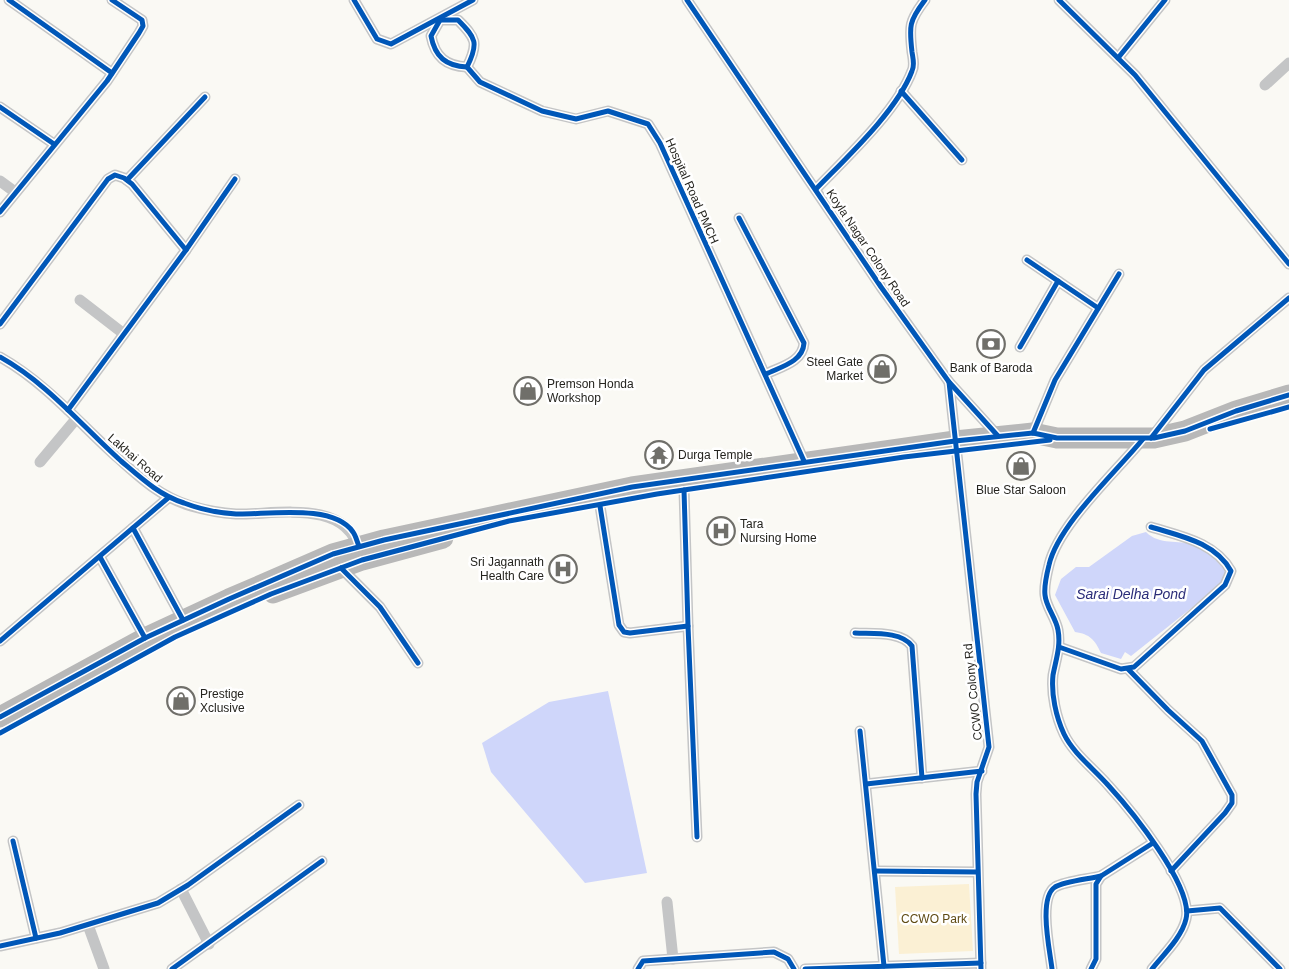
<svg xmlns="http://www.w3.org/2000/svg" width="1289" height="969" font-family="Arial,sans-serif">
<style>
.green{fill:#fbf0d4}
.water{fill:#cfd6fa}
.lines{fill:none;stroke-linecap:round;stroke-linejoin:round}
.street{stroke:#c4c5c6;stroke-width:11}
.highway{stroke:#b8b8b8;stroke-width:21}
.cycleway-casing{stroke:#fff;stroke-width:8}
.cycleway{stroke:#0057b8;stroke-width:5}
.labels{text-anchor:middle;stroke-width:5;stroke-linejoin:round;paint-order:stroke}
.street-label{font-size:12px;fill:#25241f;stroke:#fff}
.poi-label{font-size:12px;fill:#25241f;stroke:#fff;text-anchor:start}
.park-label{font-size:12px;fill:#5f4a13;stroke:#fff}
.water-label{font-size:14px;font-style:italic;fill:#2a2c78;stroke:#fff}
</style>
<rect width="100%" height="100%" fill="#faf9f4"/>
<polygon class="green" points="969,884 973,951 899,954 895,887"/>
<g class="water">
<path d="M1146,532C1160,546 1178,539 1194,545C1209,551 1218,562 1227,573L1223,583L1131,656L1125,652L1121,659L1101,653C1095,640 1090,634 1075,632L1055,595L1061,579L1076,567H1089L1132,536Z"/>
<polygon points="608,691 647,873 585,883 491,772 482,743 549,702"/>
</g>
<g class="lines">
<g class="street">
<polyline points="9,0 112,73"/>
<polyline points="354,0 377,39 391,44 473,0"/>
<polyline points="687,0 881,287 949,382 998,436"/>
<polyline points="1059,0 1135,75 1289,264"/>
<path d="M440,20H458C476,38 479,43 467,67L480,82L542,111L576,119L608,111L648,124L660,143L804,461"/>
<path d="M440,20L431,36C435,57 446,66 467,67"/>
<polyline points="1118,58 1165,0"/>
<polyline points="1265,85 1289,63"/>
<polyline points="901,91 962,160"/>
<polyline points="0,107 54,144"/>
<polyline points="127,180 205,97"/>
<polyline points="0,181 15,192"/>
<path d="M816,189C846,158 897,111 912,71C915,65 913,59 912,52C909,26 909,21 925,0"/>
<polyline points="0,212 107,81 139,33 143,26 142,20 112,0"/>
<path d="M739,218L804,343C803,362 780,367 766,374"/>
<polyline points="1027,260 1098,308"/>
<polyline points="80,300 124,334"/>
<polyline points="0,324 108,179 115,175 124,178 132,184 186,250"/>
<polyline points="1020,347 1058,281"/>
<path d="M0,357C46,383 80,424 118,458C141,479 161,497 191,506C205,510 220,513 236,514C275,515 346,498 359,550"/>
<polyline points="949,382 989,747 977,782 976,794 981,969"/>
<polyline points="68,410 186,250 235,179"/>
<polyline points="1033,433 1055,380 1119,274"/>
<polyline points="1152,437 1204,370 1289,298"/>
<path d="M1143,439C1116,472 1058,525 1049,565C1047,573 1044,587 1045,595C1046,607 1056,618 1058,630C1061,646 1056,659 1053,675C1051,694 1056,717 1064,734C1073,753 1094,769 1108,785C1130,809 1194,887 1186,919C1182,937 1163,955 1152,969"/>
<polyline points="40,462 76,419"/>
<polyline points="684,490 688,626 697,837"/>
<polyline points="600,506 619,625 624,632 630,633 688,626"/>
<polyline points="133,528 183,620"/>
<polyline points="100,557 145,638"/>
<polyline points="341,568 380,607 418,663"/>
<path d="M855,633C873,634 901,631 912,646L922,778"/>
<polyline points="0,641 168,498"/>
<path d="M1059,647L1121,669L1134,667L1225,585L1231,571C1215,542 1180,536 1151,527"/>
<polyline points="1128,669 1168,710 1202,741 1232,795 1232,803 1225,813 1171,871"/>
<polyline points="860,731 884,966"/>
<polyline points="866,784 982,771"/>
<polyline points="13,841 36,938"/>
<polyline points="875,871 977,872"/>
<polyline points="181,889 209,944"/>
<polyline points="667,902 673,959"/>
<polyline points="1187,911 1220,908 1280,969"/>
<polyline points="88,925 104,969"/>
<polyline points="0,946 60,933 158,903 188,885 299,805"/>
<polyline points="172,969 322,861"/>
<polyline points="638,969 643,961 774,952 788,959 794,969"/>
<polyline points="805,969 981,963"/>
<path d="M1052,969C1050,951 1038,898 1055,887C1065,881 1089,879 1101,876"/>
<polyline points="1091,969 1096,959 1096,884 1101,876 1153,843"/>
</g>
<g class="highway">
<polyline points="273,593 362,560 443,538"/>
<polyline points="0,717 145,638 229,599 333,554 384,540 632,487 955,441 1033,433 1057,438 1154,438 1185,431 1236,411 1289,395"/>
</g>
<defs>
<g id="cycleway">
<polyline points="9,0 112,73"/>
<polyline points="354,0 377,39 391,44 473,0"/>
<polyline points="687,0 881,287 949,382 998,436"/>
<polyline points="1059,0 1135,75 1289,264"/>
<path d="M440,20H458C476,38 479,43 467,67L480,82L542,111L576,119L608,111L648,124L660,143L804,461"/>
<path d="M440,20L431,36C435,57 446,66 467,67"/>
<polyline points="1118,58 1165,0"/>
<polyline points="901,91 962,160"/>
<polyline points="0,107 54,144"/>
<polyline points="127,180 205,97"/>
<path d="M816,189C846,158 897,111 912,71C915,65 913,59 912,52C909,26 909,21 925,0"/>
<polyline points="0,212 107,81 139,33 143,26 142,20 112,0"/>
<path d="M739,218L804,343C803,362 780,367 766,374"/>
<polyline points="1027,260 1098,308"/>
<polyline points="0,324 108,179 115,175 124,178 132,184 186,250"/>
<polyline points="1020,347 1058,281"/>
<path d="M0,357C47,383 82,426 121,461C141,478 159,495 184,503C200,509 218,513 236,514C266,515 333,503 353,532C356,536 357,542 359,546"/>
<polyline points="949,382 989,747 977,782 976,794 981,969"/>
<polyline points="68,410 186,250 235,179"/>
<polyline points="1210,429 1289,407"/>
<polyline points="1033,433 1055,380 1119,274"/>
<polyline points="1151,438 1204,370 1289,298"/>
<path d="M1143,439C1116,472 1058,525 1049,565C1047,573 1044,587 1045,595C1046,607 1056,618 1058,630C1061,646 1056,659 1053,675C1051,694 1056,717 1064,734C1073,753 1094,769 1108,785C1130,809 1194,887 1186,919C1182,937 1163,955 1152,969"/>
<polyline points="684,490 688,626 697,837"/>
<polyline points="600,506 619,625 624,632 630,633 688,626"/>
<polyline points="133,528 183,620"/>
<polyline points="100,557 145,638"/>
<polyline points="341,568 380,607 418,663"/>
<path d="M855,633C873,634 901,631 912,646L922,778"/>
<polyline points="0,641 168,498"/>
<path d="M1059,647L1121,669L1134,667L1225,585L1231,571C1215,542 1180,536 1151,527"/>
<polyline points="1128,669 1168,710 1202,741 1232,795 1232,803 1225,813 1171,871"/>
<polyline points="0,717 145,638 229,599 333,554 384,540 632,487 955,441 1033,433 1057,438 1154,438 1185,431 1236,411 1289,395"/>
<polyline points="860,731 884,966"/>
<polyline points="0,733 175,637 271,594 362,560 509,521 657,494 904,457 1050,440"/>
<polyline points="866,784 982,771"/>
<polyline points="13,841 36,938"/>
<polyline points="875,871 977,872"/>
<polyline points="1187,911 1220,908 1280,969"/>
<polyline points="0,946 60,933 158,903 188,885 299,805"/>
<polyline points="172,969 322,861"/>
<polyline points="638,969 643,961 774,952 788,959 794,969"/>
<polyline points="805,969 981,963"/>
<path d="M1052,969C1050,951 1038,898 1055,887C1065,881 1089,879 1101,876"/>
<polyline points="1091,969 1096,959 1096,884 1101,876 1153,843"/>
</g>
</defs>
<use href="#cycleway" class="cycleway-casing"/>
<use href="#cycleway" class="cycleway"/>
</g>
<defs>
<symbol id="bank-ring" viewBox="-11 -11 22 22"><circle r="9.5" fill="#fff" stroke="#706f6a" stroke-width="1.5"/><path d="M-6-4H6V4H-6ZM0-2.3a2.3 2.3 0 1 0 0 4.6a2.3 2.3 0 1 0 0-4.6Z" fill="#706f6a"/></symbol>
<symbol id="shop-ring" viewBox="-11 -11 22 22"><circle r="9.5" fill="#fff" stroke="#706f6a" stroke-width="1.5"/><path d="M-5-2.5h2.3a2.7 3.5 0 0 1 5.4 0H5L5.5 6h-11ZM-1.5-2.5h3a1.5 2.3 0 0 0-3 0Z" fill="#706f6a"/></symbol>
<symbol id="temple-ring" viewBox="-11 -11 22 22"><circle r="9.5" fill="#fff" stroke="#706f6a" stroke-width="1.5"/><path d="M0-6L5-2H3V0L6.5 2.5H4V6H1.5V3h-3V6H-4V2.5H-6.5L-3 0V-2H-5Z" fill="#706f6a"/></symbol>
<symbol id="hospital-ring" viewBox="-11 -11 22 22"><circle r="9.5" fill="#fff" stroke="#706f6a" stroke-width="1.5"/><path d="M-5-5h3v3.5h4V-5h3V5h-3V1.5h-4V5h-3Z" fill="#706f6a"/></symbol>
</defs>
<g fill-rule="evenodd">
<use href="#bank-ring" x="975" y="328" width="32" height="32"/>
<use href="#shop-ring" x="866" y="353" width="32" height="32"/>
<use href="#shop-ring" x="512" y="375" width="32" height="32"/>
<use href="#temple-ring" x="643" y="439" width="32" height="32"/>
<use href="#shop-ring" x="1005" y="450" width="32" height="32"/>
<use href="#hospital-ring" x="705" y="515" width="32" height="32"/>
<use href="#hospital-ring" x="547" y="553" width="32" height="32"/>
<use href="#shop-ring" x="165" y="685" width="32" height="32"/>
</g>
<g class="labels">
<g class="street-label">
<text transform="translate(692 191) rotate(66)" y="4">Hospital Road PMCH</text>
<text transform="translate(868 248) rotate(56)" y="4">Koyla Nagar Colony Road</text>
<text transform="translate(135 458) rotate(41)" y="4">Lakhai Road</text>
<text transform="translate(973 692) rotate(-96)" y="4">CCWO Colony Rd</text>
</g>
<g class="poi-label">
<text x="863" y="366" text-anchor="end">Steel Gate<tspan x="863" dy="14">Market</tspan></text>
<text x="991" y="372" text-anchor="middle">Bank of Baroda</text>
<text x="547" y="388">Premson Honda<tspan x="547" dy="14">Workshop</tspan></text>
<text x="678" y="459">Durga Temple</text>
<text x="1021" y="494" text-anchor="middle">Blue Star Saloon</text>
<text x="740" y="528">Tara<tspan x="740" dy="14">Nursing Home</tspan></text>
<text x="544" y="566" text-anchor="end">Sri Jagannath<tspan x="544" dy="14">Health Care</tspan></text>
<text x="200" y="698">Prestige<tspan x="200" dy="14">Xclusive</tspan></text>
</g>
<g class="park-label">
<text x="934" y="923">CCWO Park</text>
</g>
<g class="water-label">
<text x="1131" y="599">Sarai Delha Pond</text>
</g>
</g>
</svg>
